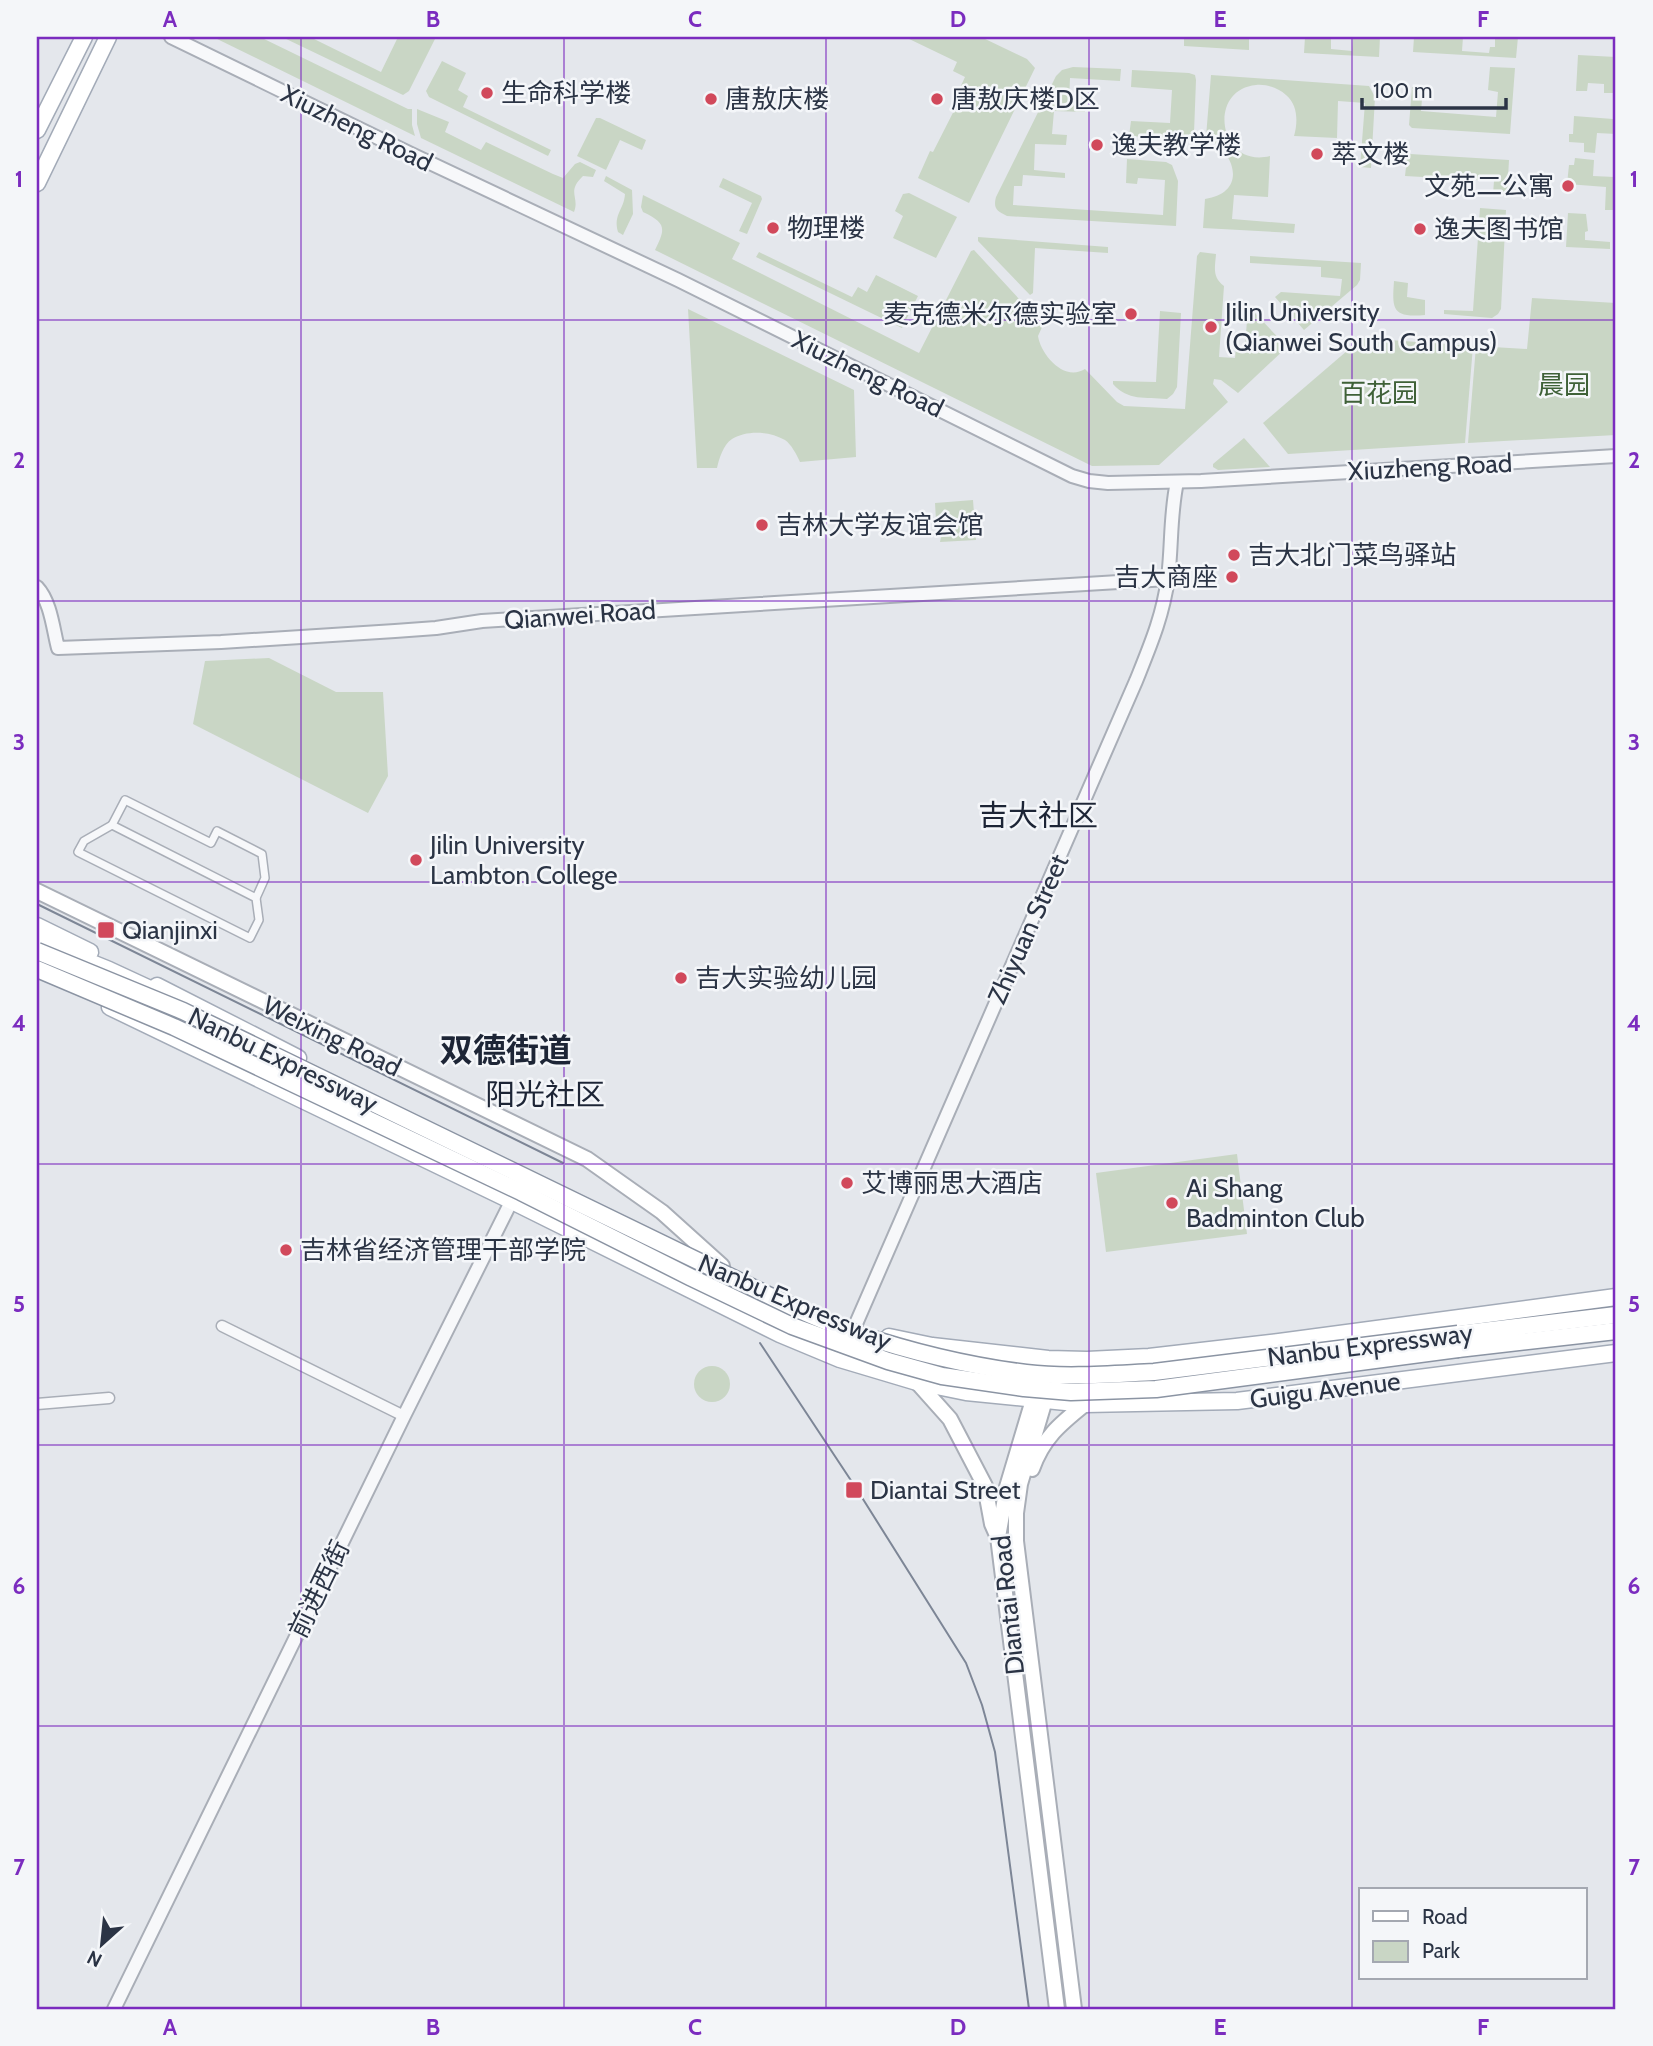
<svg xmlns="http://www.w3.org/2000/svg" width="1653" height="2046" font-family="Cabin,'Noto Sans SC',sans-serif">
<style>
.green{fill:#c9d6c5}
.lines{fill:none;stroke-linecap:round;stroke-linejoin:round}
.pedestrian-casing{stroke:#a9aeb7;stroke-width:10}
.minor-casing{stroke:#a9aeb7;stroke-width:13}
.tertiary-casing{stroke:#a9aeb7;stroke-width:16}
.secondary-casing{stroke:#a9aeb7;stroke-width:18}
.primary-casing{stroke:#a3abb8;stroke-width:19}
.trunk-casing{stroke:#8b94a3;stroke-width:19}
.pedestrian{stroke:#f7f8fa;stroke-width:7}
.minor{stroke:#f7f8fa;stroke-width:10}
.tertiary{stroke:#f7f8fa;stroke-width:12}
.secondary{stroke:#fff;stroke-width:14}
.primary{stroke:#fff;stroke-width:16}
.trunk{stroke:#fff;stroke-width:16}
.tram{stroke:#7d8696;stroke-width:2}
.trunk-bridge-casing{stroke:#8b94a3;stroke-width:19;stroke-linecap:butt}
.trunk-bridge{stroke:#fff;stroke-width:16}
.grid{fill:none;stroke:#7b2cbf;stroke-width:2;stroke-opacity:0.55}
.poi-dot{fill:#d1495b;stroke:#f4f6f9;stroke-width:2.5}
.labels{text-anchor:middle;stroke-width:5;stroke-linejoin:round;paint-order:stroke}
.poi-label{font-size:26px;fill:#2b3445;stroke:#f4f6f9;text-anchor:start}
.street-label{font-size:26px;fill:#2b3445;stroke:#f4f6f9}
.park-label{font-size:26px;fill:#3f6138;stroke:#f4f6f9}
.quarter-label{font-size:30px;fill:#1d2536;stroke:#f4f6f9}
.district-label{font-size:33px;font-weight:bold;fill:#1d2536;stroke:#f4f6f9}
.neatline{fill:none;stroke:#7b2cbf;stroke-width:2.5}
.grid-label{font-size:23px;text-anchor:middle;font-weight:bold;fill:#7b2cbf}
</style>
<rect width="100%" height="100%" fill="#e4e7ec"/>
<g class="green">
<polygon points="213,37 260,37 408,109 412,109 412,125 415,136"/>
<polygon points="282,37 310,37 381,72 398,37 436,37 409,91 403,95"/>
<polygon points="905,37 981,37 1027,59 1035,68 969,203 918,178 930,151 933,152 963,93 959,90 965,77 953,71 957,62"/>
<polygon points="1184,37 1249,37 1249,50 1184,46"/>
<polygon points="1305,37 1331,38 1331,49 1352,51 1353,37 1380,37 1379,57 1304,53"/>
<polygon points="1414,37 1463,37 1462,51 1489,53 1490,47 1495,47 1495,37 1518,37 1516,58 1413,52"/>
<polygon points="1578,55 1616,57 1616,93 1604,93 1604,84 1588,83 1587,91 1576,91"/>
<polygon points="442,61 466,73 458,90 468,96 463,107 551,150 548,156 429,97 426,91"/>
<path d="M1073,67L1121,69L1120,81L1070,78L1069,102L1085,104V112L1054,111L1052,134L1067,135L1066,145L1035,144L1034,170L1065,173V178L1023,175L1022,186H1014L1013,205L1163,215L1165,180L1138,178L1137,184L1126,183L1127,159L1166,162L1172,165L1178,181L1176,226L1007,216C997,211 993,209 996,197L1056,76L1062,70Z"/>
<polygon points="1490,67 1515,68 1510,134 1412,128 1409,125 1412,87 1423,88 1421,111 1496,117 1498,92 1488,90"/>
<polygon points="1132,70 1189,73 1195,75 1196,80 1194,133 1191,137 1187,139 1129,136 1131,121 1170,123 1172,90 1131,87"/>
<path d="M1211,75L1369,86L1375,97L1371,168L1360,167L1365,103L1338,101L1337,138L1294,136C1298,122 1298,105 1286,95C1278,88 1267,84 1256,85C1206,90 1219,169 1270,156L1268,197L1234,195L1232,219L1295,224L1294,233L1203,228L1205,199C1247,193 1237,153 1206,137Z"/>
<polygon points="1614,100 1616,100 1616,134 1597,133 1595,153 1584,152 1584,143 1569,142 1569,134 1573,134 1574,116 1613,119"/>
<path d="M417,109L449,122L445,132L481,150L486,142L553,174L563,178L575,164L580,162L596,170L593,177L583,176C566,192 580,197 574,212L421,138L417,124Z"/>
<polygon points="596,118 600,118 646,140 642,150 620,140 606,170 577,156"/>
<polygon points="1410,154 1509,160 1507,195 1493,194 1494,181 1405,176 1407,158"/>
<polygon points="1575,158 1594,160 1593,176 1615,177 1613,210 1605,210 1606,187 1567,184 1569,165 1574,165"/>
<path d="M606,176L632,190L633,214L623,235L618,232C613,214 624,210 625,194L604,181Z"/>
<polygon points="723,178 761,196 762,199 747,234 739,231 752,203 719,187"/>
<polygon points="909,193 957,217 936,258 893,238 903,216 895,211 903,194"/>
<path d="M643,195L740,243L732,259L919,353L971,251L974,250L1043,325L1038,336C1041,355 1064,382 1085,369L1117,402L1124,406L1185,409L1197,256L1200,252L1216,254C1215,268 1212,277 1224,286L1219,357L1235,358L1236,348H1245L1247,320L1255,313L1287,347L1238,393L1221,380L1214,379L1213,384L1228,402L1159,465L1092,466L655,250C666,228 666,223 643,212L641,207Z"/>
<polygon points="1480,208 1506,210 1501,309 1498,314 1492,318 1444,314 1444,310 1473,311"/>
<polygon points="1568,213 1586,214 1588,231 1585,232 1585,240 1610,242 1610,249 1566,247"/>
<polygon points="978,237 1108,247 1108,253 1035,248 1033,293 1030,295 978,241"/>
<polygon points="759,252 852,297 858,287 867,292 876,275 918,296 902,328 756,257"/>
<polygon points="1250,256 1361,263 1360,280 1357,285 1304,330 1275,297 1281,292 1340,296 1342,279 1321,277 1321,267 1250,263"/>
<path d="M1394,281L1408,283L1407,297L1425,300V315C1392,318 1392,309 1394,281Z"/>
<polygon points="1532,298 1616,303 1616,435 1468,443 1476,346 1527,349"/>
<path d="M688,309L854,390L856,457L800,462C797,455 791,444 785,440C769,431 747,430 732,439C723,445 719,459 717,468H697Z"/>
<path d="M1160,311L1181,313L1177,387L1173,394L1167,399C1145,397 1128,401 1113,384V381L1156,382Z"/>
<polygon points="1362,338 1473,346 1465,443 1288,454 1263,423"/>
<polygon points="1244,438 1270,467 1218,470 1213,467 1213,464"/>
<polygon points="973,500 976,540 940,542 941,537 937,537 935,503"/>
<polygon points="269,658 336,692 383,692 388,776 368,813 193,724 205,661"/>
<polygon points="1237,1154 1247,1234 1106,1252 1096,1173"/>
<circle cx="712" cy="1384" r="18"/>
</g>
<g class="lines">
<defs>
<g id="pedestrian">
<polygon points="112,825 256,898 259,920 250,938 78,852 84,841"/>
<polyline points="112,825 125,800 211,843 217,831 262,854 265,878 256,898"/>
</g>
<g id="minor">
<polyline points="222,1326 404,1416"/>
<polyline points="37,1404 109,1398"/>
</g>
<g id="tertiary">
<polyline points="171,37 411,154 678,280 1072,476 1089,481 1108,483 1201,481 1616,456"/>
<path d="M37,587C51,602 53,629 58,648L221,642L395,631L436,628L482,621L1168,579"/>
<path d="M855,1326L1136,681C1150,646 1163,616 1168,578C1172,546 1170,514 1177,482"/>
<polyline points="114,2009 404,1416 514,1196"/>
</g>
<g id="secondary">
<polyline points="37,891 587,1159 662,1212 722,1266"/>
<polyline points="917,1382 950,1419 985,1486 992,1524 996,1533"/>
<polyline points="1036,1390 1007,1487 998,1537 1057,2009"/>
<polyline points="1045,1392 1045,1400 1020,1484 1016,1513 1016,1541 1074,2009"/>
<path d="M1032,1469C1043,1438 1060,1424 1085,1404"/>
</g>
<g id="primary">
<polyline points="37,130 84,37"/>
<polyline points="37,183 108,37"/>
<polyline points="37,926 90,952"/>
<polyline points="37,941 109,970 163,995"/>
<polyline points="157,986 298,1058"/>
<polyline points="110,1007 512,1201 780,1334 840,1359 917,1382 966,1392 1085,1404 1237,1401 1616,1353"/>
<polyline points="889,1337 932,1346 1048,1359 1087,1360 1149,1357 1279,1342 1616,1297"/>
</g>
<g id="trunk">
<polyline points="1458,1334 1616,1315"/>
<polyline points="1458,1349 1616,1331"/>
</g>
</defs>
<use href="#pedestrian" class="pedestrian-casing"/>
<use href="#minor" class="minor-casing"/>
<use href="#tertiary" class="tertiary-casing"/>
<use href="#secondary" class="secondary-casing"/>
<use href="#primary" class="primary-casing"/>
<use href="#trunk" class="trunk-casing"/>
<use href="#pedestrian" class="pedestrian"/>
<use href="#minor" class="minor"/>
<use href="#tertiary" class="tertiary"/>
<use href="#secondary" class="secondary"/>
<use href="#primary" class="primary"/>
<use href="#trunk" class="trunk"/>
<g class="tram">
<polyline points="37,904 563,1163"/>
<polyline points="760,1343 856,1488 966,1663 982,1705 995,1752 1029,2009"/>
</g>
<defs>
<g id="trunk-bridge">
<path d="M37,951L183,1011L799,1310C819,1318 838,1328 858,1334C912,1352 970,1366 1026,1373C1068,1378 1112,1374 1154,1372L1458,1334"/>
<polyline points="37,969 174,1027 521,1192 690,1277 792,1326 888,1361 942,1376 1024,1388 1071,1392 1156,1389 1458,1349"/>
</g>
</defs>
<use href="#trunk-bridge" class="trunk-bridge-casing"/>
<use href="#trunk-bridge" class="trunk-bridge"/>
</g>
<path class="grid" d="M301,37V2009M564,37V2009M826,37V2009M1089,37V2009M1352,37V2009M37,320H1616M37,601H1616M37,882H1616M37,1164H1616M37,1445H1616M37,1726H1616"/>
<g class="poi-dot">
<circle cx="487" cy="93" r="7"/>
<circle cx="711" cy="99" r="7"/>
<circle cx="937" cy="99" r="7"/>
<circle cx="1097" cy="145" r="7"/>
<circle cx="1317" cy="154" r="7"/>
<circle cx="1568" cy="186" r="7"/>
<circle cx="773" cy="228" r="7"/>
<circle cx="1420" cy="229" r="7"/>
<circle cx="1131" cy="314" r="7"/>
<circle cx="1211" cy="327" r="7"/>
<circle cx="762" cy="525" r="7"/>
<circle cx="1234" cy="555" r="7"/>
<circle cx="1232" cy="577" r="7"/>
<circle cx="416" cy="860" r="7"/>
<rect x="97" y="921" width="18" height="18" rx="3.5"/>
<circle cx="681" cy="978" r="7"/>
<circle cx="847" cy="1183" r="7"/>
<circle cx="1172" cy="1203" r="7"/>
<circle cx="286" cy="1250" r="7"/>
<rect x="845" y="1481" width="18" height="18" rx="3.5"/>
</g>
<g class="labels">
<g class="poi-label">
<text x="501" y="102">生命科学楼</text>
<text x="725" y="108">唐敖庆楼</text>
<text x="951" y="108">唐敖庆楼D区</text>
<text x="1111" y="154">逸夫教学楼</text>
<text x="1331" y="163">萃文楼</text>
<text x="1554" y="195" text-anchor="end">文苑二公寓</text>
<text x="787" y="237">物理楼</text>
<text x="1434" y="238">逸夫图书馆</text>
<text x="1225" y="321">Jilin University<tspan x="1225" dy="30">(Qianwei South Campus)</tspan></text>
<text x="1117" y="323" text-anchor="end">麦克德米尔德实验室</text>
<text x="776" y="534">吉林大学友谊会馆</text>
<text x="1248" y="564">吉大北门菜鸟驿站</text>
<text x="1218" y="586" text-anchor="end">吉大商座</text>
<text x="430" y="854">Jilin University<tspan x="430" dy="30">Lambton College</tspan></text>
<text x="122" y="939">Qianjinxi</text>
<text x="695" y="987">吉大实验幼儿园</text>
<text x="861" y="1192">艾博丽思大酒店</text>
<text x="1186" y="1197">Ai Shang<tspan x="1186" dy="30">Badminton Club</tspan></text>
<text x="300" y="1259">吉林省经济管理干部学院</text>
<text x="870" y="1499">Diantai Street</text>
</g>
<g class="street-label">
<text transform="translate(357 128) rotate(26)" y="9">Xiuzheng Road</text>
<text transform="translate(868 374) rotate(26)" y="9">Xiuzheng Road</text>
<text transform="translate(1430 467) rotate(-3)" y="9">Xiuzheng Road</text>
<text transform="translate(580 615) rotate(-4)" y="9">Qianwei Road</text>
<text transform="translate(1028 929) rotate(-66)" y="9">Zhiyuan Street</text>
<text transform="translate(332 1036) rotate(26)" y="9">Weixing Road</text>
<text transform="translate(283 1060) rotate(26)" y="9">Nanbu Expressway</text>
<text transform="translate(795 1302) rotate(23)" y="9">Nanbu Expressway</text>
<text transform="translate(1370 1345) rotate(-7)" y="9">Nanbu Expressway</text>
<text transform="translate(1325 1390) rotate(-7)" y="9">Guigu Avenue</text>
<text transform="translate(319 1589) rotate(-64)" y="9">前进西街</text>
<text transform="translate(1008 1605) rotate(-96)" y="9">Diantai Road</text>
</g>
<g class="park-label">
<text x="1564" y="394">晨园</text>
<text x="1379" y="402">百花园</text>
</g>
<g class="quarter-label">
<text x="1038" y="826">吉大社区</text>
<text x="545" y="1105">阳光社区</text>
</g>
<g class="district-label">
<text x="506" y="1062">双德街道</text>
</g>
</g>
<rect width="1653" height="2046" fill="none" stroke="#f4f6f9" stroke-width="77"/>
<rect x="1359" y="1888" width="228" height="91" fill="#f4f6f9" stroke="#a4a8b1" stroke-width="2"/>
<rect x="1373" y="1911" width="35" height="10" fill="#ffffff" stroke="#a4a8b1" stroke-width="2"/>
<text x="1422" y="1924" font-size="21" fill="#2b3445">Road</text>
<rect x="1373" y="1941" width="35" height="21" fill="#c9d6c5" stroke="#a4a8b1" stroke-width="2"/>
<text x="1422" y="1958" font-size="21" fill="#2b3445">Park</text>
<g transform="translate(102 1944) rotate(207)" stroke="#f4f6f9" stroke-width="5" paint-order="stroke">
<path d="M0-5L12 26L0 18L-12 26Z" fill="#2b3445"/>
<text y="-10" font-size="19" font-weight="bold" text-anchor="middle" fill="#2b3445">N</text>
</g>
<path d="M1362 98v10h144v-10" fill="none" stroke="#2b3445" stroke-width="3.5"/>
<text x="1373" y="98" font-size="21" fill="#2b3445" stroke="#f4f6f9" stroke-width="5" paint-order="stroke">100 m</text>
<rect x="38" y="38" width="1576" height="1970" class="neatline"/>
<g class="grid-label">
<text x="170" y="27">A</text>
<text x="433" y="27">B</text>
<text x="695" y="27">C</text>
<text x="958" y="27">D</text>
<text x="1220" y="27">E</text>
<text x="1483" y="27">F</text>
<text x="19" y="187">1</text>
<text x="1634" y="187">1</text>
<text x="19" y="468">2</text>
<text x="1634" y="468">2</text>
<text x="19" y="750">3</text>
<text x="1634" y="750">3</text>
<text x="19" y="1031">4</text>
<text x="1634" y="1031">4</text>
<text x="19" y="1312">5</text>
<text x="1634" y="1312">5</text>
<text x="19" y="1594">6</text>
<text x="1634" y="1594">6</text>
<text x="19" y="1875">7</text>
<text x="1634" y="1875">7</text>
<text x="170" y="2035">A</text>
<text x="433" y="2035">B</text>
<text x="695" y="2035">C</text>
<text x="958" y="2035">D</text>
<text x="1220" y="2035">E</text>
<text x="1483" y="2035">F</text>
</g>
</svg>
